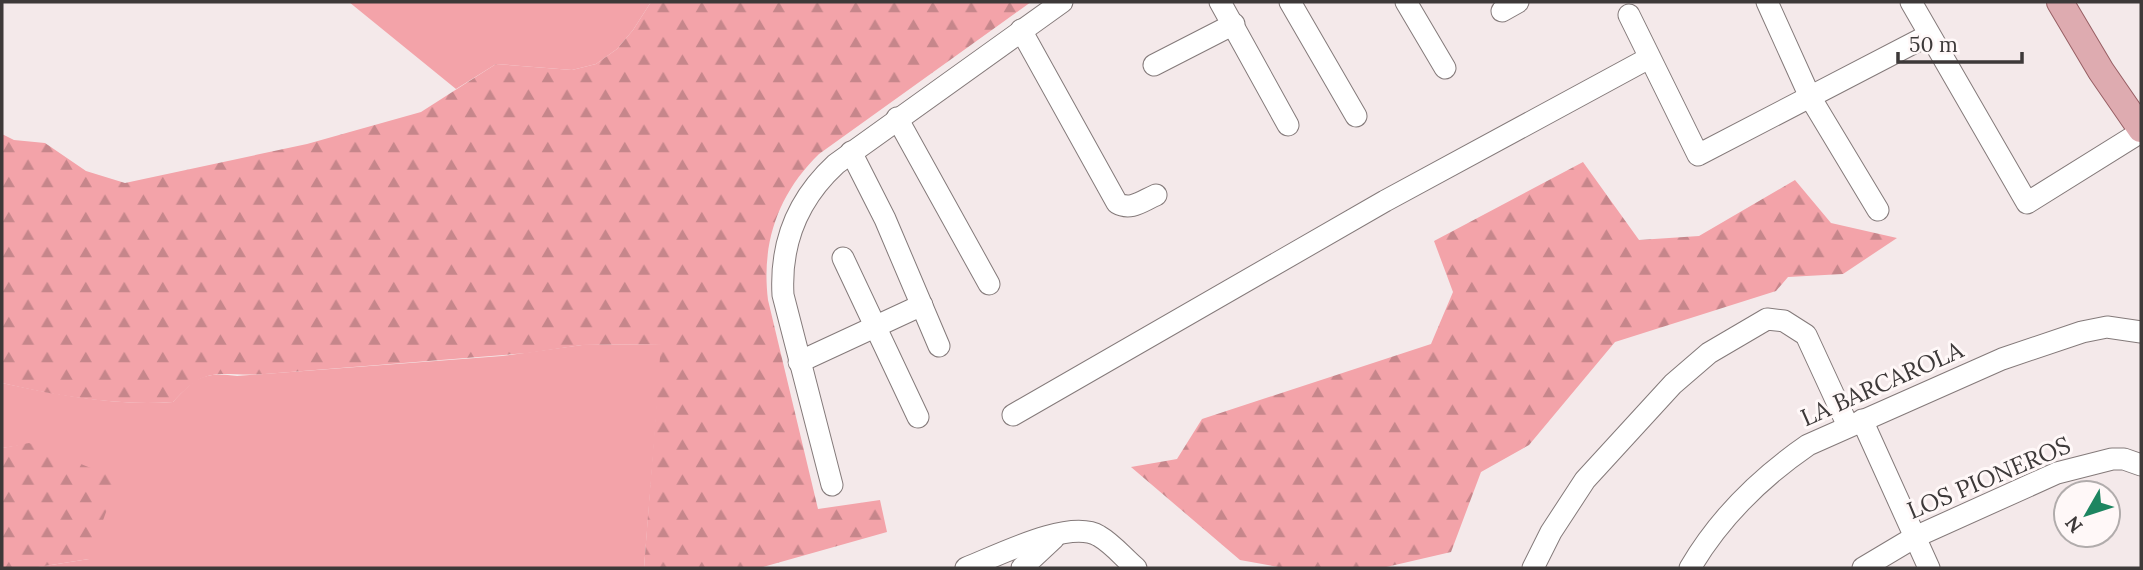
<svg xmlns="http://www.w3.org/2000/svg" width="2143" height="570" font-family="Lora,serif">
<style>
.green{fill:#f3a3a9}
.forest{fill:url(#forest-firs)}
.lines{fill:none;stroke-linecap:round;stroke-linejoin:round}
.minor-casing{stroke:#847a7a;stroke-width:23}
.major-casing{stroke:#975f64;stroke-width:28}
.minor{stroke:#fff;stroke-width:21}
.major{stroke:#deabb0;stroke-width:26}
.labels{text-anchor:middle;stroke-width:6;stroke-linejoin:round;paint-order:stroke}
.street-label{font-size:24px;fill:#3d3939;stroke:#fff8f8}
</style>
<defs>
<pattern id="forest-firs" width="22" height="20" patternUnits="userSpaceOnUse" patternTransform="scale(1.75)"><rect width="22" height="20" fill="#f3a3a9"/><path d="M5 1l3.5 6h-7zM16 11l3.5 6h-7z" fill="#c6868b"/></pattern>
</defs>
<rect width="100%" height="100%" fill="#f4e9ea"/>
<g class="green">
<polygon points="349,2 651,2 633,30 617,49 596,64 572,70 496,64 456,89"/>
<path d="M662,344L644,568H32L89,559L29,444L2,448V383C57,395 116,406 173,402C196,377 203,372 237,376L502,356L582,345Z"/>
</g>
<g class="forest">
<path d="M651,2H1031L819,154C778,194 761,243 768,300L818,509L880,500L887,532L759,568H644L661,344L582,345L528,353L265,374C218,377 208,363 173,402C117,406 57,396 2,383V134L14,140L45,143L86,171L125,183L307,144L421,112L496,64L572,70L596,64L617,49L633,30Z"/>
<polygon points="1583,162 1639,240 1699,236 1795,180 1831,223 1897,238 1843,274 1788,277 1776,291 1615,342 1529,445 1481,472 1451,552 1382,568 1284,568 1240,560 1131,467 1177,459 1202,419 1431,344 1453,292 1434,241"/>
<polygon points="29,443 118,479 89,559 32,568 2,568 2,448"/>
</g>
<g class="lines">
<defs>
<g id="minor">
<polyline points="1220,2 1288,125"/>
<polyline points="1290,2 1356,116"/>
<polyline points="1406,2 1445,68"/>
<polyline points="1767,2 1810,97 1878,210"/>
<polyline points="1911,2 2027,203 2141,132"/>
<polyline points="1502,11 1518,2"/>
<polyline points="1629,15 1698,155 1929,35"/>
<path d="M1021,30L1117,203C1131,211 1142,201 1156,195"/>
<polyline points="1154,65 1234,24"/>
<polyline points="897,118 989,284"/>
<polyline points="851,152 885,219 939,346"/>
<polyline points="843,258 918,417"/>
<polyline points="799,362 922,305"/>
<polyline points="1013,415 1385,201 1649,58"/>
<polyline points="1862,420 1929,568"/>
<path d="M832,485L783,295C780,243 798,199 836,164L1062,2"/>
<path d="M966,568C997,556 1070,518 1099,536C1113,544 1124,558 1136,568"/>
<polyline points="1022,568 1054,538"/>
<polyline points="1533,568 1551,532 1585,480 1673,384 1709,353 1767,319 1784,321 1806,335 1848,426"/>
<path d="M1690,568C1720,517 1760,478 1808,445L2002,359L2082,332L2107,327L2141,332"/>
<polyline points="1863,568 1915,537 2057,473 2112,459 2124,459 2141,465"/>
</g>
<polyline id="major" points="2060,2 2101,71 2141,129"/>
</defs>
<use href="#minor" class="minor-casing"/>
<use href="#major" class="major-casing"/>
<use href="#minor" class="minor"/>
<use href="#major" class="major"/>
</g>
<g class="labels">
<g class="street-label">
<text transform="translate(1882 384) rotate(-24)" y="8">LA BARCAROLA</text>
<text transform="translate(1989 478) rotate(-23)" y="8">LOS PIONEROS</text>
</g>
</g>
<rect width="2143" height="570" fill="none" stroke="#3d3939" stroke-width="7"/>
<g transform="translate(2087 514) rotate(231)"><circle r="33" fill="#fff8f8" stroke="#b1acac" stroke-width="2"/>
<path d="M0-5L12 26L0 18L-12 26Z" fill="#1d8560"/>
<text y="-10" font-size="19" font-weight="bold" text-anchor="middle" fill="#3d3939">N</text>
</g>
<path d="M1898 52v10h124v-10" fill="none" stroke="#3d3939" stroke-width="3.5"/>
<text x="1909" y="52" font-size="21" fill="#3d3939" stroke="#fff8f8" stroke-width="5" paint-order="stroke">50 m</text>
</svg>
